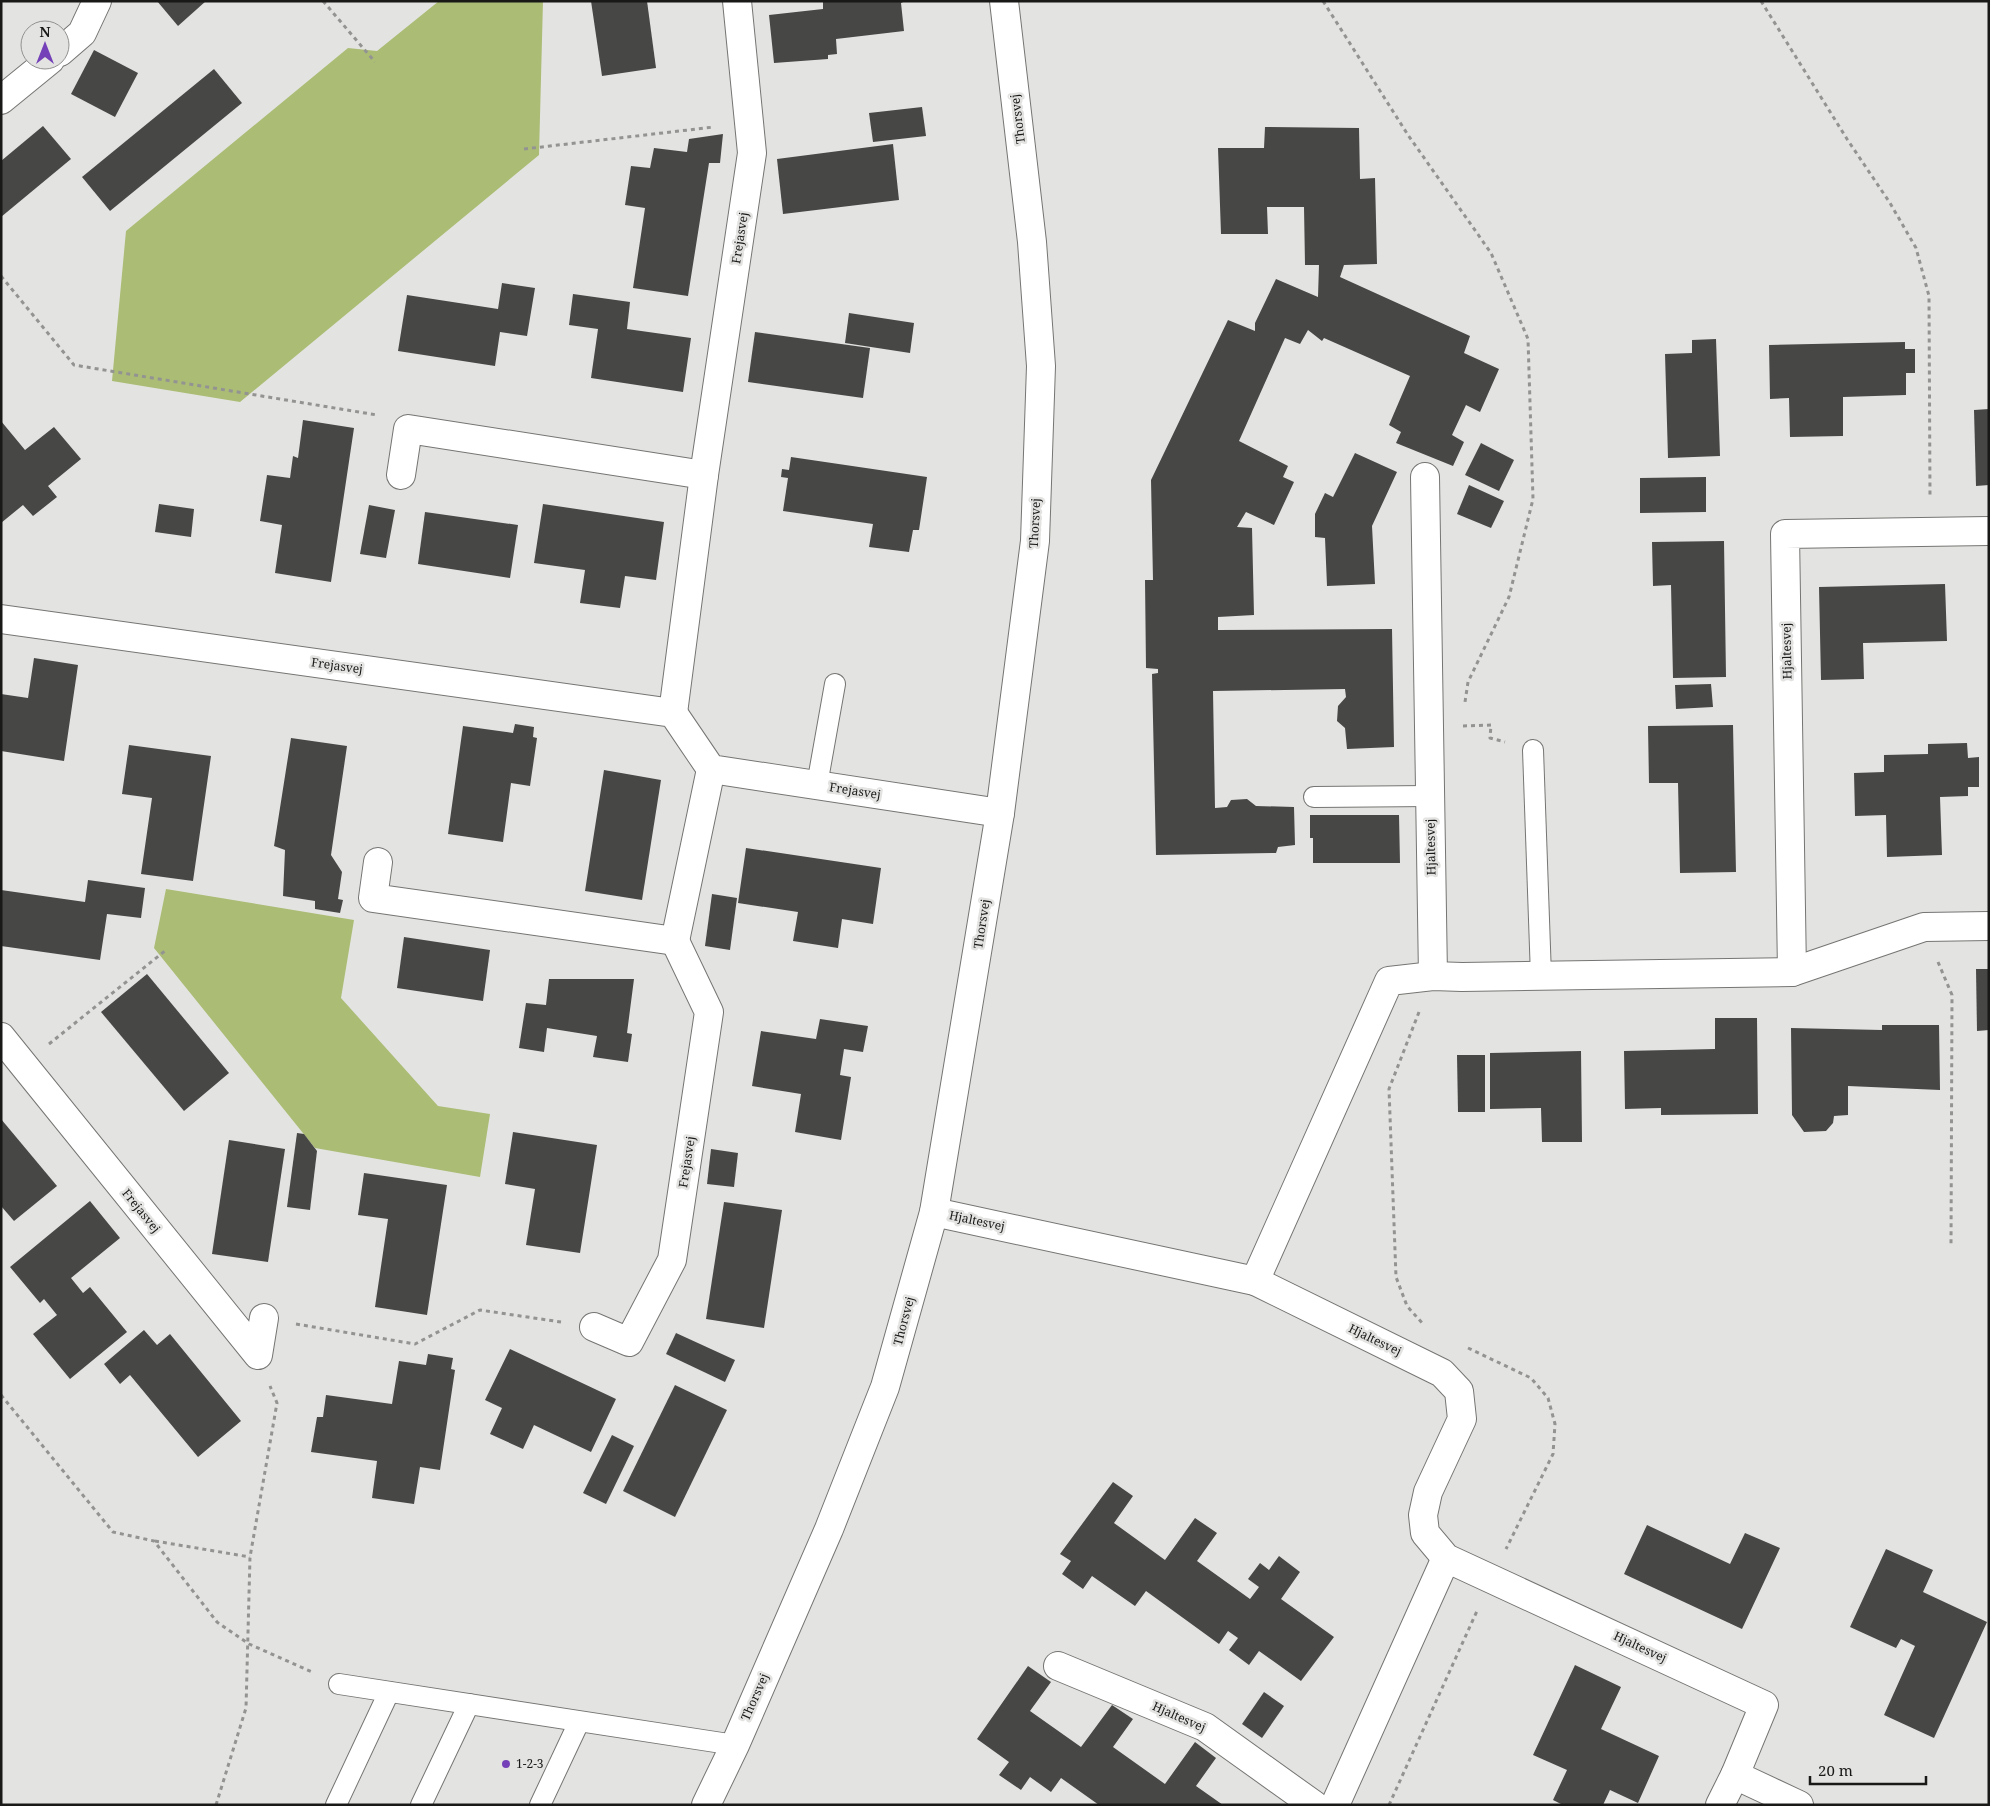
<svg xmlns="http://www.w3.org/2000/svg" width="1990" height="1806" font-family="'Noto Serif',serif">
<style>
.green{fill:#abbc75}
.building{fill:#474845}
.lines{fill:none;stroke-linecap:round;stroke-linejoin:round}
.service-casing{stroke:#757673;stroke-width:22}
.minor-casing{stroke:#757673;stroke-width:30}
.tertiary-casing{stroke:#757673;stroke-width:30}
.path{stroke:#939492;stroke-width:3;stroke-dasharray:4 4;stroke-linecap:butt}
.service{stroke:#fff;stroke-width:20}
.minor{stroke:#fff;stroke-width:28}
.tertiary{stroke:#fff;stroke-width:28}
.poi-dot{fill:#7441b8;stroke:#e3e4e1;stroke-width:2}
.labels{text-anchor:middle;stroke-width:5;stroke-linejoin:round;paint-order:stroke}
.street-label{font-size:12px;fill:#191918;stroke:#e3e4e1}
.poi-label{font-size:12px;fill:#191918;stroke:#e3e4e1;text-anchor:start}
</style>
<rect width="100%" height="100%" fill="#e3e4e1"/>
<g class="green">
<polygon points="439,1 543,1 539,155 240,402 112,381 126,231 348,48 377,51"/>
<polygon points="166,889 354,920 341,998 438,1106 490,1114 480,1177 315,1148 154,948"/>
</g>
<g class="building">
<polygon points="157,1 206,1 178,26"/>
<polygon points="591,1 647,1 656,68 602,76"/>
<polygon points="823,1 905,1 901,3 904,31 836,39 837,54 828,55 828,59 774,63 769,15 823,9"/>
<polygon points="94,50 138,73 115,117 71,94"/>
<polygon points="214,69 242,103 110,211 82,177"/>
<polygon points="922,107 926,136 873,142 869,113"/>
<polygon points="43,126 71,159 1,217 1,161"/>
<polygon points="1265,127 1359,128 1360,179 1375,178 1377,264 1344,265 1340,277 1470,336 1464,353 1499,369 1480,412 1466,405 1452,435 1464,442 1453,466 1396,443 1401,432 1389,425 1410,376 1324,338 1322,341 1308,330 1300,344 1285,338 1239,441 1288,466 1283,477 1294,482 1274,525 1246,512 1237,527 1252,528 1254,615 1218,617 1218,630 1392,629 1394,747 1347,749 1345,728 1337,721 1338,706 1346,697 1345,689 1213,691 1215,808 1227,807 1231,800 1247,799 1256,806 1294,807 1295,845 1278,847 1276,853 1156,855 1152,674 1158,673 1158,669 1146,668 1145,580 1153,580 1151,480 1228,320 1255,331 1255,323 1276,279 1318,297 1319,265 1305,265 1304,207 1267,207 1268,234 1221,234 1218,148 1264,148"/>
<polygon points="723,134 720,163 709,163 688,296 633,288 645,208 625,205 631,166 650,168 654,148 687,152 689,139"/>
<polygon points="893,144 899,200 783,214 777,159"/>
<polygon points="502,283 535,288 527,336 500,332 495,366 398,351 407,295 498,309"/>
<polygon points="573,294 630,302 627,329 691,338 683,392 591,378 598,329 569,325"/>
<polygon points="849,313 914,323 910,353 845,343"/>
<polygon points="755,332 870,348 863,398 748,382"/>
<polygon points="1716,339 1720,456 1668,458 1665,354 1692,353 1692,340"/>
<polygon points="1905,342 1905,349 1915,349 1915,373 1906,373 1906,395 1843,397 1843,436 1790,437 1789,398 1770,399 1769,345"/>
<polygon points="1989,409 1989,485 1976,486 1974,410"/>
<polygon points="303,420 354,428 331,582 275,573 282,525 260,521 267,475 290,478 293,456 298,458"/>
<polygon points="1,421 25,450 54,427 81,459 48,486 57,497 33,516 23,505 1,523"/>
<polygon points="1481,443 1514,460 1499,491 1465,475"/>
<polygon points="1355,453 1397,472 1372,526 1375,584 1327,586 1325,538 1315,537 1315,514 1325,493 1333,497"/>
<polygon points="791,457 927,477 919,530 913,530 909,552 869,547 873,524 783,511 788,478 781,477 782,469 789,470"/>
<polygon points="1706,477 1706,512 1640,513 1640,478"/>
<polygon points="1469,485 1504,501 1491,528 1457,514"/>
<polygon points="159,504 194,509 191,537 155,532"/>
<polygon points="543,504 664,522 656,580 625,576 620,608 580,603 585,570 534,563"/>
<polygon points="369,505 395,510 386,558 360,554"/>
<polygon points="425,512 518,525 510,578 418,564"/>
<polygon points="1724,541 1726,677 1673,678 1671,585 1653,586 1652,542"/>
<polygon points="1945,584 1947,641 1863,643 1864,679 1821,680 1819,587"/>
<polygon points="34,658 78,665 64,761 1,751 1,694 28,698"/>
<polygon points="1711,684 1713,707 1676,709 1675,685"/>
<polygon points="515,724 534,727 533,737 537,738 530,786 511,783 503,842 448,834 463,726 513,733"/>
<polygon points="1733,725 1736,872 1680,873 1678,783 1649,783 1648,726"/>
<polygon points="291,738 347,746 331,855 342,872 338,899 343,900 340,913 315,909 315,901 283,896 285,850 274,846"/>
<polygon points="1967,743 1968,758 1979,757 1979,787 1968,787 1968,796 1940,797 1942,855 1887,857 1886,815 1855,816 1854,773 1884,772 1884,755 1928,754 1928,744"/>
<polygon points="129,745 211,756 193,881 141,874 152,798 122,794"/>
<polygon points="604,770 661,780 642,900 585,891"/>
<polygon points="1310,815 1399,815 1400,863 1313,863 1313,838 1310,838"/>
<polygon points="746,848 881,868 873,924 842,919 838,948 793,941 798,912 738,903"/>
<polygon points="88,880 145,888 141,918 107,914 100,960 1,946 1,890 85,902"/>
<polygon points="712,894 737,898 730,950 705,946"/>
<polygon points="404,937 490,950 483,1001 397,988"/>
<polygon points="1976,969 1989,969 1989,1030 1977,1031"/>
<polygon points="147,974 229,1073 184,1111 101,1012"/>
<polygon points="549,979 634,979 627,1033 632,1034 628,1062 593,1057 597,1036 547,1028 544,1052 519,1048 526,1003 546,1005"/>
<polygon points="1715,1018 1757,1018 1758,1114 1661,1115 1661,1108 1625,1109 1624,1051 1715,1049"/>
<polygon points="820,1019 868,1026 863,1052 844,1049 840,1075 851,1077 841,1140 795,1132 801,1094 752,1086 761,1031 816,1039"/>
<polygon points="1882,1025 1939,1025 1940,1090 1848,1086 1848,1115 1834,1116 1833,1123 1826,1131 1804,1132 1792,1115 1791,1028 1882,1030"/>
<polygon points="1581,1051 1582,1142 1542,1142 1541,1108 1490,1109 1490,1053"/>
<polygon points="1457,1055 1485,1055 1485,1112 1458,1112"/>
<polygon points="1,1119 57,1186 14,1221 1,1206"/>
<polygon points="513,1132 597,1145 580,1253 526,1245 535,1189 505,1184"/>
<polygon points="297,1133 304,1134 317,1151 310,1210 287,1207"/>
<polygon points="229,1140 285,1149 268,1262 212,1254"/>
<polygon points="711,1149 738,1153 734,1187 707,1184"/>
<polygon points="364,1173 447,1185 427,1315 375,1307 388,1219 358,1215"/>
<polygon points="90,1201 120,1238 71,1278 83,1293 90,1287 127,1332 70,1379 33,1334 57,1315 44,1299 40,1303 10,1267"/>
<polygon points="724,1202 782,1210 764,1328 706,1319"/>
<polygon points="144,1330 157,1345 170,1334 241,1421 198,1457 130,1375 120,1384 104,1364"/>
<polygon points="676,1333 735,1360 725,1382 666,1354"/>
<polygon points="510,1349 616,1399 591,1452 534,1425 523,1449 490,1434 502,1408 485,1400"/>
<polygon points="428,1354 453,1358 451,1369 455,1370 440,1470 420,1467 414,1504 372,1498 377,1461 311,1452 317,1417 323,1417 326,1395 392,1404 399,1361 426,1365"/>
<polygon points="675,1385 727,1410 675,1517 623,1491"/>
<polygon points="612,1435 634,1446 606,1504 583,1493"/>
<polygon points="1113,1482 1133,1496 1114,1523 1165,1560 1195,1518 1217,1533 1197,1561 1250,1599 1259,1587 1248,1579 1260,1563 1269,1570 1279,1556 1300,1572 1281,1599 1334,1637 1301,1681 1259,1651 1249,1665 1229,1650 1238,1638 1228,1631 1219,1644 1146,1591 1135,1606 1092,1576 1083,1589 1062,1574 1071,1561 1060,1554"/>
<polygon points="1647,1525 1730,1564 1745,1533 1780,1548 1742,1629 1624,1574"/>
<polygon points="1886,1549 1933,1570 1923,1592 1987,1622 1934,1738 1884,1715 1915,1646 1901,1639 1896,1648 1850,1627"/>
<polygon points="1575,1665 1621,1687 1601,1729 1659,1756 1638,1803 1610,1790 1603,1805 1563,1805 1553,1800 1567,1770 1533,1755"/>
<polygon points="1028,1666 1051,1682 1030,1711 1081,1747 1112,1705 1133,1719 1113,1747 1165,1784 1195,1742 1216,1758 1196,1786 1223,1805 1099,1805 1061,1778 1051,1792 1030,1777 1021,1790 999,1775 1009,1762 977,1739"/>
<polygon points="1264,1692 1284,1706 1262,1738 1242,1724"/>
</g>
<g class="lines">
<defs>
<g id="service">
<polyline points="1533,750 1541,976"/>
<polyline points="817,785 835,684"/>
<polyline points="1314,797 1430,796"/>
<polyline points="339,1684 735,1745"/>
<polyline points="336,1805 389,1692"/>
<polyline points="421,1805 469,1704"/>
<polyline points="540,1805 579,1722"/>
</g>
<g id="minor">
<polyline points="60,52 82,33 97,1"/>
<polyline points="1,100 50,60"/>
<polyline points="401,475 408,429 704,475"/>
<polyline points="1425,477 1433,976"/>
<polyline points="1,619 673,713 711,769 1000,813"/>
<polyline points="673,713 704,475 752,153 737,1"/>
<polyline points="378,862 373,898 675,941 711,769"/>
<polyline points="1792,972 1785,534 1989,531"/>
<polyline points="1,1037 258,1355 264,1318"/>
<polyline points="934,1212 1255,1281 1389,981 1433,976 1462,977 1792,972 1924,927 1989,926"/>
<polyline points="1255,1281 1442,1373 1459,1391 1462,1419 1428,1492 1423,1515 1425,1533 1446,1558 1764,1705 1735,1775 1799,1805"/>
<polyline points="594,1327 629,1342 672,1260 709,1012 675,941"/>
<polyline points="1058,1666 1205,1727 1314,1805"/>
<polyline points="1335,1805 1446,1558"/>
<polyline points="1720,1805 1735,1775"/>
</g>
<polyline id="tertiary" points="706,1805 735,1745 829,1529 885,1387 934,1212 1000,813 1035,541 1041,366 1032,242 1004,1"/>
</defs>
<use href="#service" class="service-casing"/>
<use href="#minor" class="minor-casing"/>
<use href="#tertiary" class="tertiary-casing"/>
<g class="path">
<polyline points="323,1 375,62"/>
<polyline points="1323,1 1408,135 1491,253 1528,339 1533,499 1509,597 1468,682 1465,702"/>
<polyline points="1761,1 1847,139 1890,203 1916,248 1929,296 1930,497"/>
<polyline points="524,149 714,127"/>
<polyline points="1,276 74,365 377,415"/>
<polyline points="1463,726 1491,725 1490,738 1505,742"/>
<polyline points="1938,962 1952,995 1951,1245"/>
<polyline points="1419,1012 1389,1089 1396,1277 1407,1306 1423,1324"/>
<polyline points="49,1044 166,950"/>
<polyline points="296,1324 415,1344 480,1310 561,1322"/>
<polyline points="1468,1348 1531,1378 1548,1398 1555,1424 1553,1454 1506,1549"/>
<polyline points="1,1395 113,1532 154,1541 217,1622 249,1644 312,1672"/>
<polyline points="155,1541 250,1557"/>
<polyline points="216,1805 246,1708 250,1557 277,1403 270,1386"/>
<polyline points="1389,1805 1477,1611"/>
</g>
<use href="#service" class="service"/>
<use href="#minor" class="minor"/>
<use href="#tertiary" class="tertiary"/>
</g>
<circle class="poi-dot" cx="506" cy="1764" r="5"/>
<g class="labels">
<g class="street-label">
<text transform="translate(1018 119) rotate(-97)" y="4">Thorsvej</text>
<text transform="translate(740 238) rotate(-81)" y="4">Frejasvej</text>
<text transform="translate(1035 523) rotate(-87)" y="4">Thorsvej</text>
<text transform="translate(1787 651) rotate(-91)" y="4">Hjaltesvej</text>
<text transform="translate(337 666) rotate(8)" y="4">Frejasvej</text>
<text transform="translate(855 791) rotate(9)" y="4">Frejasvej</text>
<text transform="translate(1431 847) rotate(-91)" y="4">Hjaltesvej</text>
<text transform="translate(982 924) rotate(-81)" y="4">Thorsvej</text>
<text transform="translate(687 1162) rotate(-81)" y="4">Frejasvej</text>
<text transform="translate(141 1211) rotate(51)" y="4">Frejasvej</text>
<text transform="translate(977 1221) rotate(12)" y="4">Hjaltesvej</text>
<text transform="translate(904 1321) rotate(-75)" y="4">Thorsvej</text>
<text transform="translate(1375 1340) rotate(26)" y="4">Hjaltesvej</text>
<text transform="translate(1640 1647) rotate(25)" y="4">Hjaltesvej</text>
<text transform="translate(755 1697) rotate(-66)" y="4">Thorsvej</text>
<text transform="translate(1179 1717) rotate(24)" y="4">Hjaltesvej</text>
</g>
<g class="poi-label">
<text x="516" y="1768">1-2-3</text>
</g>
</g>
<rect width="1990" height="1806" fill="none" stroke="#191918" stroke-width="5"/>
<g transform="translate(45 45)"><circle r="24" fill="#e3e4e1" stroke="#929391"/>
<path d="M0-4L9 19L0 12L-9 19Z" fill="#7441b8"/>
<text y="-8" font-size="14" font-weight="bold" text-anchor="middle" fill="#191918">N</text>
</g>
<path d="M1810 1776v8h116v-8" fill="none" stroke="#191918" stroke-width="2.5"/>
<text x="1818" y="1776" font-size="15" fill="#191918" stroke="#e3e4e1" stroke-width="4" paint-order="stroke">20 m</text>
</svg>
